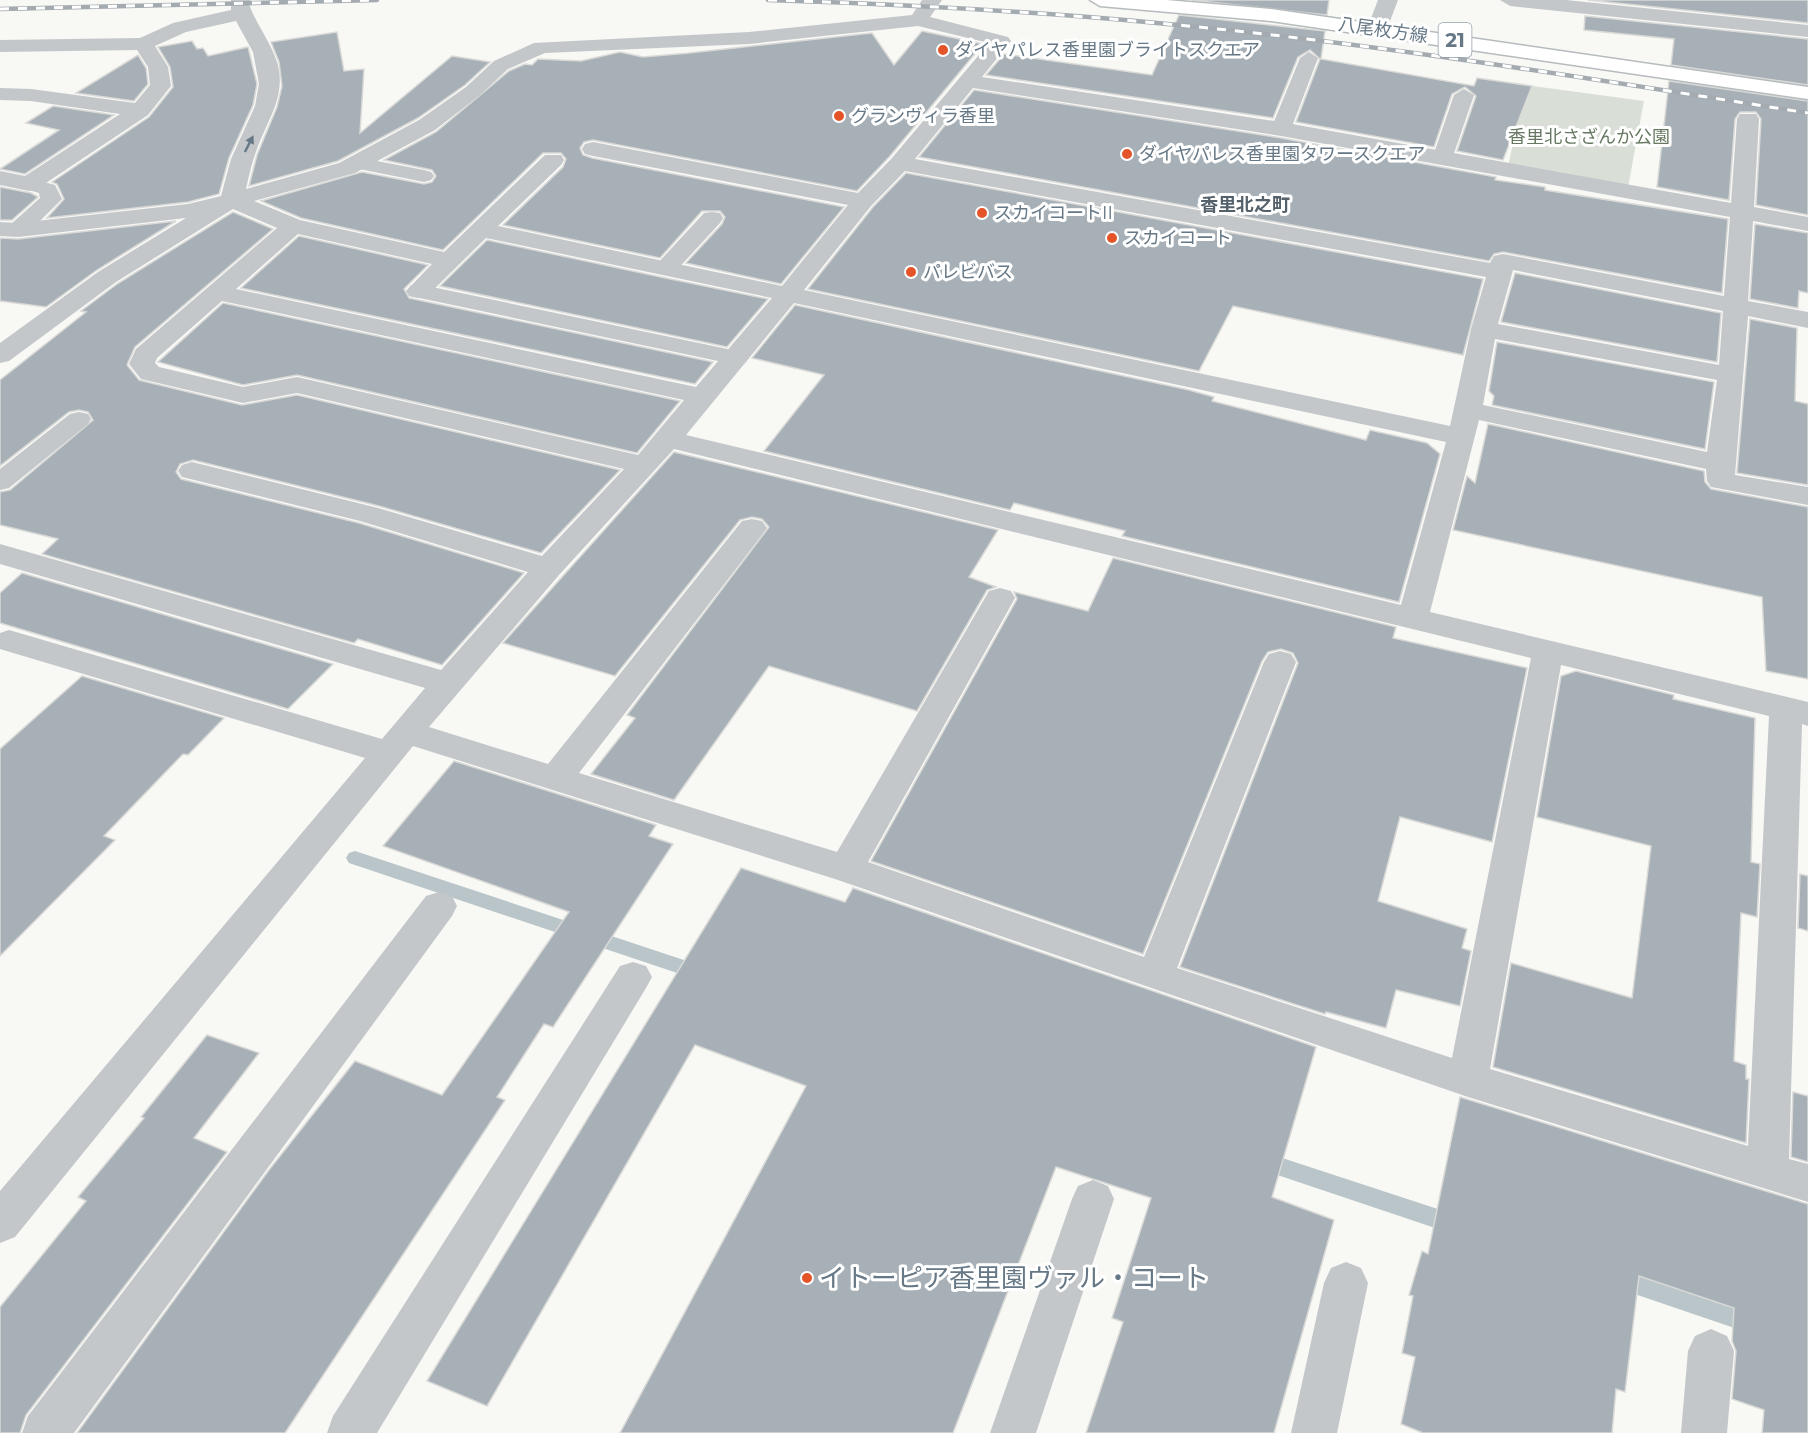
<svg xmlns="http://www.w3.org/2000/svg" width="1808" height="1433" font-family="Montserrat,'Noto Sans JP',sans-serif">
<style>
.green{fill:#d9dfd6}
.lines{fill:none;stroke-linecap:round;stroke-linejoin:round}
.stream{fill:#b9c5c9;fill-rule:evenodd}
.building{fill:#a7b0b6;stroke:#d9d9d7;stroke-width:1.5}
.primary-casing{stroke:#b6bbbe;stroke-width:3}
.lane{fill:#c3c7ca;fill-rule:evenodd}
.street{fill:#c3c7ca;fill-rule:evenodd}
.primary{fill:#fff;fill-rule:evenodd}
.rail-casing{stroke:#a3aab0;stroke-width:4.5}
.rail{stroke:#fff;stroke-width:3;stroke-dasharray:9;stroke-linecap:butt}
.oneway{fill:#667886}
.poi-dot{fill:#e45428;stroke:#fff;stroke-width:2}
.labels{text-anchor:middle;stroke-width:6;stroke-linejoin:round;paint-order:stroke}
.far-street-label{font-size:18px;fill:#667886;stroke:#fff}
.far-poi-label{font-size:18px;fill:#667886;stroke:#fff;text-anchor:start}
.far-park-label{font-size:18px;fill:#667861;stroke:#fff}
.far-neighbourhood-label{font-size:18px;font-weight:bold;fill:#54616b;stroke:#fff}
.shield{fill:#fff;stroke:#94a0aa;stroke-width:1.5}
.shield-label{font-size:20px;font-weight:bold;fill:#667886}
.near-poi-label{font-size:26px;fill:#667886;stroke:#fff;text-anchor:start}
</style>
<rect width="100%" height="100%" fill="#f8f8f5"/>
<polygon class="green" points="1525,85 1644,101 1628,187 1508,167"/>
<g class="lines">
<g class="stream">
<polygon points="355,851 708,968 710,973 708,978 701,981 349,863 346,858 349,853"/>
<polygon points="1261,1151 1456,1215 1464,1218 1467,1225 1464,1232 1456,1235 1254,1167 1251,1160 1254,1153"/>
<polygon points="1617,1268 1755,1313 1763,1316 1766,1324 1763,1332 1755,1335 1617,1288 1609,1285 1606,1278 1609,1271"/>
</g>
</g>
<g class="building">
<polygon points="1192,0 1329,0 1327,15"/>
<polygon points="1588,0 1808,0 1808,23"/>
<polygon points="1179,15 1325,31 1321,59 1474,86 1477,78 1532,86 1503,160 1457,151 1476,96 1465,87 1452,94 1434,147 1296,122 1320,59 1310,50 1298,57 1273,118 986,75 1004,54 1152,75"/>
<polygon points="1585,16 1808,39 1808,85 1671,65 1674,39 1584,30"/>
<polygon points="922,31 983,44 890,156 857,191 593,140 584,142 580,148 583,155 592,158 844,207 781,284 686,263 722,224 725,217 720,211 702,211 660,258 503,225 563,167 566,159 561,153 543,153 443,250 301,218 261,201 362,172 424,184 432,182 436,176 432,170 384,160 436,132 509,71 525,64 532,65 538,59 581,61 620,52 643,57 689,53 872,33 894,65"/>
<polygon points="337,32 344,71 364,69 360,133 452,56 490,62 465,85 418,118 338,161 249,186 257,155 277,107 282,86 279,62 271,42"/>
<polygon points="192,41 197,49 203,48 208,56 248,47 257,84 253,105 229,158 219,194 188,202 47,218 64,199 57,184 52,182 149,117 173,87 170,67 158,47"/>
<polygon points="138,55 146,68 148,84 134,101 76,93"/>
<polygon points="1669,81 1808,101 1808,215 1756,205 1761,119 1756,112 1740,112 1735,119 1729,200 1657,187"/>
<polygon points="974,90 1281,138 1496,177 1495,180 1545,187 1545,190 1728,219 1722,293 1503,252 1494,254 1489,261 919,157"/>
<polygon points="53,106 114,115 25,174 0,169 59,130 26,123"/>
<polygon points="906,173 1483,279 1463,355 1233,306 1199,371 808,289 873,207"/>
<polygon points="0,187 31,193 38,197 12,220 0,220"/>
<polygon points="233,212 273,229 135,347 127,365 139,380 242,405 297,395 620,470 541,553 379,506 193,460 180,464 176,472 181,479 359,523 524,573 442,665 358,639 354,643 42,554 58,539 0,525 0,492 10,490 93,420 88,412 79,410 69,412 0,466 0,380 86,312 81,311 117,284"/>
<polygon points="176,221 97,270 46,307 0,301 0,238 18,239"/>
<polygon points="1755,224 1808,233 1808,293 1799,291 1798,308 1750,299"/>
<polygon points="299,236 428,265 404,289 409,298 713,362 695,384 241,288"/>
<polygon points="487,240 656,276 768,299 727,347 440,286"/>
<polygon points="1515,273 1721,313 1717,362 1501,322"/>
<polygon points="223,303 680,401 637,453 297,375 243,385 158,362"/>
<polygon points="795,305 1189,390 1214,397 1212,401 1366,440 1370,430 1427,443 1440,454 1399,602 1122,536 1125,531 1014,503 1010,510 764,451 824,375 752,358"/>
<polygon points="1750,319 1797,328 1795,401 1808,404 1808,485 1737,473"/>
<polygon points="1497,342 1714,382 1705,449 1492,405 1494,396 1489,391"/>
<polygon points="1488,424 1704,471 1705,482 1711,489 1808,507 1808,679 1766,671 1762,597 1453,530 1467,476 1475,483"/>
<polygon points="674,452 998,530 969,577 996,587 987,590 917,711 769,666 674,800 591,774 635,718 627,715 769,527 762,519 752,517 740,520 615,676 503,643"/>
<polygon points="1113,558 1396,627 1393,638 1527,668 1492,842 1400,817 1378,901 1467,929 1462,948 1471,951 1460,1006 1396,990 1386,1028 1326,1012 1325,1014 1180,967 1298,663 1293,653 1281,649 1268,652 1262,661 1143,954 871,861 1017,599 1014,592 1088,611"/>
<polygon points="22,573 333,664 288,709 0,623 0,593"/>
<polygon points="1576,671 1674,695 1673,699 1755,718 1751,862 1760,864 1757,917 1741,913 1734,1061 1746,1065 1746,1079 1749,1079 1746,1143 1493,1067 1511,963 1632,998 1651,846 1537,817 1561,676"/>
<polygon points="82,676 224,718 188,755 183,754 104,836 115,840 0,956 0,749"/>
<polygon points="454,761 656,825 649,836 673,844 553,1027 544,1024 497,1097 505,1100 285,1433 77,1433 269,1170 355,1061 442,1095 569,912 383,846"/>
<polygon points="741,868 845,902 853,888 1316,1047 1272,1197 1334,1220 1274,1433 1086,1433 1123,1322 1112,1318 1151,1198 1056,1167 953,1433 620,1433 806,1086 695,1045 487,1406 427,1381"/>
<polygon points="1800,874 1808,876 1808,931 1798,928"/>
<polygon points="207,1035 259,1053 194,1138 227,1152 26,1415 20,1433 0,1433 0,1307 86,1201 78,1197 144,1118 141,1117"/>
<polygon points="1793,1092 1808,1096 1808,1162 1791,1157"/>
<polygon points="1460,1097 1808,1204 1808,1433 1762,1433 1764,1410 1732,1399 1736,1351 1732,1341 1734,1308 1639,1276 1625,1392 1616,1389 1612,1433 1423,1433 1401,1424 1415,1357 1402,1353 1413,1296 1409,1295 1422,1251 1428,1254"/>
</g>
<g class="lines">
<defs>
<polygon id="primary" points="1090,0 1166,0 1271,9 1808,87 1808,99 1271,21 1100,6"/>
</defs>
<use href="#primary" class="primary-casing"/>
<g class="lane">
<polygon points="1309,52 1318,58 1291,129 1288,133 1274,133 1271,129 1300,58"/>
<polygon points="1464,89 1474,95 1452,159 1449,163 1435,163 1432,159 1454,95"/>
<polygon points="356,157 424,170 431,172 434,176 431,180 424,182 349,167 346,163 349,159"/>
<polygon points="29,178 55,185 62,199 26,235 10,235 7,230 10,225 40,198 39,193 22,188 19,184 22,180"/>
<polygon points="712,212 720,213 723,218 720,223 673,274 657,274 654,269 657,264 704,213"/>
<polygon points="418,284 737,351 745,353 749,358 745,363 737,365 410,296 407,291 410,286"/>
<polygon points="79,412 88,414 91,419 88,424 9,488 0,490 0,469 70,414"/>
</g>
<g class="street">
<path d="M231,0H251L249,4C256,24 270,41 277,62C287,95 268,119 257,149C252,162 249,175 246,189L339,163L419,120L466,87L494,61L534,43L749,32L912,15L922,0H942L930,17L1008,37L1011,41L982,77L1281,122L1731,203L1737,119L1740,114H1756L1759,119L1754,207L1808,217V231L1753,221L1748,301L1808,312V328L1748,316L1735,475L1808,487V505L1711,487L1707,481L1706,469L1479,420L1430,612L1808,702V726L1802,724L1789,1159L1808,1164V1202L1468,1097L835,879L413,746L15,1237L0,1243V1191L365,758L0,649V633L9,630L382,739L425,688L0,564V544L441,670L528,572L360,521L182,477L178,471L182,465L192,462L378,508L542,556L624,469L297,393L243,403L141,379L129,364L136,349L277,228L233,209L116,282L9,361L0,363V343L98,272L186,218L18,237L0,236V222L18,223L188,204L221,196L231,159L255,106L259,84L253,52L236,21L186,32L155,46L168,67L171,86L148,115L37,189L29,191L0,185V171L25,176L120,114L31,101L0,100V88L31,89L135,103L150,85L148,67L137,50L0,52V40L140,38L173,23L231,10ZM918,26L989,43L892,158L858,193L593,142L585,144L582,149L585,154L593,156L848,205L782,286L498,226L561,165L564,160L561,155H545L444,252L300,220L254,201L355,173L435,130L480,95L508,69L545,53L749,44ZM973,88L1281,136L1730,217L1724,296L1503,254L1494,256L1490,263L915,159ZM905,171L1486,277L1471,329L1450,426L804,290L871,206ZM298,234L432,264L406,291L409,296L418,298L427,296L486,238L772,298L696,387L236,289ZM1513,270L1723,311L1719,365L1498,324ZM222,301L684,400L638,455L297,377L243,387L159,367L155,363L157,358ZM794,303L1446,442L1401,605L686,435ZM1495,339L1717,380L1707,452L1483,405ZM674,449L1531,658L1452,1058L1177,968L1296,662L1291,654L1280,651L1269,654L1264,662L1144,957L868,862L1015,598L1011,591L1000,588L989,591L837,852L579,773L762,535L767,528L762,521L752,519L742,521L548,764L429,727L559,575ZM1561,665L1769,716L1748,1146L1490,1069Z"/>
<polygon points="1378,0 1398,0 1387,29 1384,33 1370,33 1367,29"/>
<polygon points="1500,0 1566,0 1808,25 1808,37 1510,6"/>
<polygon points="439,892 452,896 457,906 452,916 74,1433 22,1433 28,1416 426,896"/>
<polygon points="633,962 646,966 652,977 646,988 377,1433 327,1433 333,1416 620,966"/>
<polygon points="1093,1180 1108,1186 1114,1199 1036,1433 990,1433 1072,1199 1078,1186"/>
<polygon points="1346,1262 1361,1268 1368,1283 1337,1433 1291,1433 1324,1283 1331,1268"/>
<polygon points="1711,1329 1727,1336 1734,1351 1727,1433 1681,1433 1688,1351 1695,1336"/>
</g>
<use href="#primary" class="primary"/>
<defs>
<g id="rail">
<path d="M768,0C898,4 1027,11 1157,23C1375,43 1592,79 1808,113"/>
<polyline points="0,9 377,0"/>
</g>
</defs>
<use href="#rail" class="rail-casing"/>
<use href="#rail" class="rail"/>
</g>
<defs><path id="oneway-solid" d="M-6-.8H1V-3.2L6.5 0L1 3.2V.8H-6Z" transform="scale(1.5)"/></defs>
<use class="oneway" href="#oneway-solid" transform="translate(249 144) rotate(-63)"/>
<g class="poi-dot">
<circle cx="943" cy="50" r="6"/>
<circle cx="839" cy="116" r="6"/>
<circle cx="1127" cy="154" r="6"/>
<circle cx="982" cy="213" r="6"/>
<circle cx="1112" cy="238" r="6"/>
<circle cx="911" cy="272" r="6"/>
<circle cx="807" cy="1278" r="6"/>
</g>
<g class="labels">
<g class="far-street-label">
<text transform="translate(1383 30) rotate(8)" y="6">八尾枚方線</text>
</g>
<g class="far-poi-label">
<text x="955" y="56">ダイヤパレス香里園ブライトスクエア</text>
<text x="851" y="122">グランヴィラ香里</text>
<text x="1139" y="160">ダイヤパレス香里園タワースクエア</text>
<text x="994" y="219">スカイコートII</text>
<text x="1124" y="244">スカイコート</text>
<text x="923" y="278">パレビバス</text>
</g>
<g class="far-park-label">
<text x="1589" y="143">香里北さざんか公園</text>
</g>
<g class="far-neighbourhood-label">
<text x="1245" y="211">香里北之町</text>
</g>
<rect class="shield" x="1438.5" y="23" width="33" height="34" rx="4.5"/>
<g class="shield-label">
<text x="1455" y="47">21</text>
</g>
<g class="near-poi-label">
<text x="819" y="1287">イトーピア香里園ヴァル・コート</text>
</g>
</g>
</svg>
